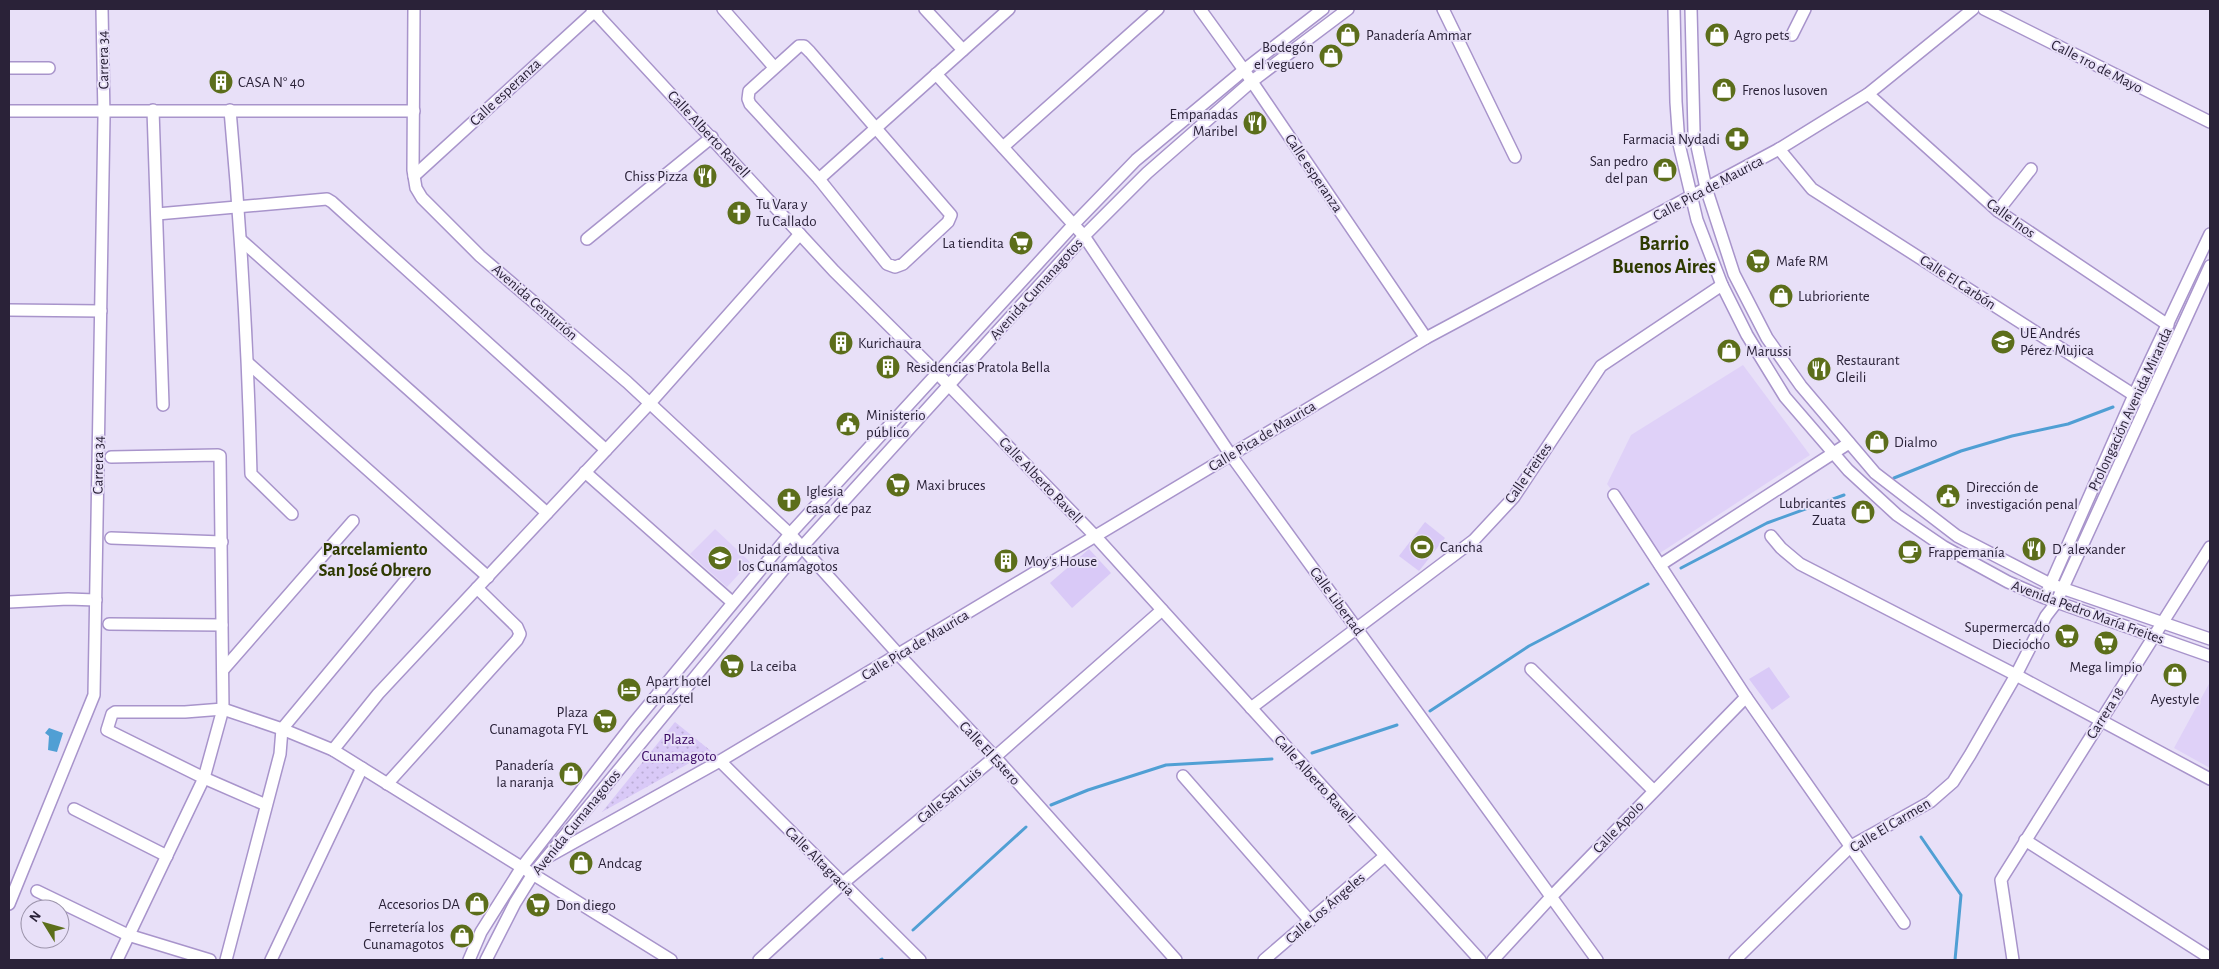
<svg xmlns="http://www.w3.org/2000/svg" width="2219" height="969" font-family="'Alegreya Sans',sans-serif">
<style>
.built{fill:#dfd1f8}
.green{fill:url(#green-dots)}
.pitch{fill:#d9c9f7}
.water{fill:#509fd4}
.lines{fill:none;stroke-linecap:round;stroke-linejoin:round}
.stream{stroke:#509fd4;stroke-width:3}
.minor-casing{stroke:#a894cb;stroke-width:14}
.minor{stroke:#fff;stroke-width:11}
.labels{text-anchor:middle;stroke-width:4;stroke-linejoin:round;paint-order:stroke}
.poi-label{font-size:15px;fill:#2a2238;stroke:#e8e0f8;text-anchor:start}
.street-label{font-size:15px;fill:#2a2238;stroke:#e8e0f8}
.park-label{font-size:15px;fill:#380762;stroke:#e8e0f8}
.quarter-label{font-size:18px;font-weight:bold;fill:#2e3a00;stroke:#e8e0f8}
.district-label{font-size:20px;font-weight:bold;fill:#2e3a00;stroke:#e8e0f8}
</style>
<defs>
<pattern id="green-dots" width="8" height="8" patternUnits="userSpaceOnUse" patternTransform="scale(1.25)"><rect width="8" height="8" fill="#d9c9f7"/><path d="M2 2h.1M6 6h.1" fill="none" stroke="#baacd4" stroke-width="1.8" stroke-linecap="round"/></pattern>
</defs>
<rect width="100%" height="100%" fill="#e8e0f8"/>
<g class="built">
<polygon points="1743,365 1810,455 1660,553 1607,484 1631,435"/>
<polygon points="715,529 750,562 727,587 690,554"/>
<polygon points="2210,682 2210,768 2174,748"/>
</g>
<polygon class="green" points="675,722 711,751 602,812"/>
<g class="pitch">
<polygon points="1425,522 1445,538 1419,571 1399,556"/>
<polygon points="1089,549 1111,573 1072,608 1050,583"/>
<polygon points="1769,667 1790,697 1772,710 1749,679"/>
</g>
<polygon class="water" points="49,728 63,733 57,752 48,750 49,736 45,733"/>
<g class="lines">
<g class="stream">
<polyline points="1894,478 1961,451 2012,436 2068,424 2113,407"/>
<polyline points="1681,568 1767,523 1844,495"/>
<polyline points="1430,711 1529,646 1648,584"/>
<polyline points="1312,753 1397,725"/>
<polyline points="1051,805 1088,790 1166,765 1272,759"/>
<polyline points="1921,837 1961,895 1955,960"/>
<polyline points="913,930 1026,827"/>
<polyline points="880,960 882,959"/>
</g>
<defs>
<g id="minor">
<polyline points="414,9 413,170 416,188 422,198 480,256 627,382 790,534 899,655 995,757 1176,960"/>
<polyline points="592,9 834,271 937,373 1096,537 1480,960"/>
<polyline points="723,9 774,67"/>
<polyline points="925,9 963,50"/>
<polyline points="1200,9 1244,70 1426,338"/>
<polyline points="1443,9 1515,157"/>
<polyline points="1674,9 1676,102 1679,144 1697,220 1722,285 1747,335 1785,397 1848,470 1897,515 1944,547 2008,582 2045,598 2210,656"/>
<polyline points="1691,9 1694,132 1706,188 1734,274 1767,338 1801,386 1875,473 1957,536 2050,584 2210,639"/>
<polyline points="1984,9 2210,122"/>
<polyline points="1792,35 1805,9"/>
<polygon points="799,46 804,46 810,52 951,215 948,222 903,264 895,267 887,264 819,179 750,104 748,99 749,91"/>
<polyline points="9,68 49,68"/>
<polyline points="936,74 1084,236 1230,454 1597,960"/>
<polyline points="1868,94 1998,211 2168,325"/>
<polyline points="153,110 163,405"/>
<path d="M230,110C241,231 248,352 251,474L292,514"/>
<polyline points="9,111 414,111"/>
<polyline points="1003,147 1158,9"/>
<polyline points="1779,149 1812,189 2134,395 2148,401"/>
<polyline points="414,176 597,9"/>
<polyline points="819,179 1009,9"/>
<polyline points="1998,211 2031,169"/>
<polyline points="157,214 327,199 332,202 606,450"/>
<polyline points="587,239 712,137"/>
<polyline points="242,241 547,513"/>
<polyline points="9,310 101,311"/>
<polyline points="248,363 488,577"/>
<polyline points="111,457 218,455 220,456 223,709 204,778 117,960"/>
<polyline points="585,472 732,602"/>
<polyline points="1614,495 1746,697 1904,923"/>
<polyline points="1771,536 1781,548 1800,564 2016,675 2210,779"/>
<polyline points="111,538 222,542"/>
<polyline points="1660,565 1849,443"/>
<polyline points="2048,590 2134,395 2210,234"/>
<polyline points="9,602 68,599 96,600"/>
<polyline points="109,624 222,625"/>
<polyline points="1531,669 1653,790"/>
<polyline points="223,670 353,521"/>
<polyline points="1251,708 1474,540 1514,497 1601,366 1722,285"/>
<polyline points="333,750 378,694 650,403 800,234"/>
<polyline points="720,761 920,960"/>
<polyline points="1183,776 1310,921"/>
<polyline points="387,784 517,640 520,634 517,627 477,588"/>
<polyline points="266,805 204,778 107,730 112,714 115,712 185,712 223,709 282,729 333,750 671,960"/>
<polyline points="74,809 167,856"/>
<polyline points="2025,840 2210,958"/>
<polyline points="546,858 720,761 1426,338 1779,149 1868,94 1973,9"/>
<polyline points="37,891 128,935 210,960"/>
<polyline points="9,904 94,695 104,117 102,9"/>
<polyline points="226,960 280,754 282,729 411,574"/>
<polyline points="271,960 362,768"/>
<polyline points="469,960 481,932 522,867 633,724 790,534 1074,224 1136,160 1244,70 1323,9"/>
<polyline points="486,960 515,903 533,874 802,547 1084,236 1147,173 1251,82 1348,9"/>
<polyline points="759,960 843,883 995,757 1162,610"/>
<polyline points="1264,960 1385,856"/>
<polyline points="1493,960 1551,897 1746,697"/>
<polyline points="1735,960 1851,846 1930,802 1953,782 1970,755 2016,675 2046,616 2056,603 2210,266"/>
<polyline points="2013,960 2001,880 2004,875 2210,547"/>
</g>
</defs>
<use href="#minor" class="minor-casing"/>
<use href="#minor" class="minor"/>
</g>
<defs>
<symbol id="shop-disc" viewBox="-11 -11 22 22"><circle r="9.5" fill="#5c6e1b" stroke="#e8e0f8"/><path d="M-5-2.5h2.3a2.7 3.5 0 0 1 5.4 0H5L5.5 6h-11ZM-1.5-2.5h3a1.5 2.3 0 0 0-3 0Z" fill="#fff"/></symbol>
<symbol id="building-disc" viewBox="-11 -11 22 22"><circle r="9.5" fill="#5c6e1b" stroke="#e8e0f8"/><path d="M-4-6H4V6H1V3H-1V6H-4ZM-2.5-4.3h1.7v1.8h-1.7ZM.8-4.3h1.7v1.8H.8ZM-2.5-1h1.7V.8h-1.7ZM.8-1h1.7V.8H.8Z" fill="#fff"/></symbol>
<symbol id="restaurant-disc" viewBox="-11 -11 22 22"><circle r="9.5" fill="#5c6e1b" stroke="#e8e0f8"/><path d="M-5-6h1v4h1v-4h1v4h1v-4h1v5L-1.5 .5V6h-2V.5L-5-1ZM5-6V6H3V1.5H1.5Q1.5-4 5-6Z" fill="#fff"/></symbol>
<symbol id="pharmacy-disc" viewBox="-11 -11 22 22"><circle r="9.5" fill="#5c6e1b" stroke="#e8e0f8"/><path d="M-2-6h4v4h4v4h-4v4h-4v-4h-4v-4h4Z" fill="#fff"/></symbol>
<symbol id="church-disc" viewBox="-11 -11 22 22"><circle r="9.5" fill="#5c6e1b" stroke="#e8e0f8"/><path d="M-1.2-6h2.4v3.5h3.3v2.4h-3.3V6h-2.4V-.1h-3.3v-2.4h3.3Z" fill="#fff"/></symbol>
<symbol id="supermarket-disc" viewBox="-11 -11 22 22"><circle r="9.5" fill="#5c6e1b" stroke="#e8e0f8"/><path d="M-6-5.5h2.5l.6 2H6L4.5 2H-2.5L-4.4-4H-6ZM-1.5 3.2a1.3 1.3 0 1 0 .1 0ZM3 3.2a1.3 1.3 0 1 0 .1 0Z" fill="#fff"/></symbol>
<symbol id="school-disc" viewBox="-11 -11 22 22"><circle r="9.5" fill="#5c6e1b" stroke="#e8e0f8"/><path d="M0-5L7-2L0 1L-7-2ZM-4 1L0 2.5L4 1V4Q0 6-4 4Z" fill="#fff"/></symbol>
<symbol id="civic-disc" viewBox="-11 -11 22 22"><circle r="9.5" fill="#5c6e1b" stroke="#e8e0f8"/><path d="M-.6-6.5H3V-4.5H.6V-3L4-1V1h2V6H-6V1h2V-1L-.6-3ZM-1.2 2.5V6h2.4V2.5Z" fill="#fff"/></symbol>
<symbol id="stadium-disc" viewBox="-11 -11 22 22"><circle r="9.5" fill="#5c6e1b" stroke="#e8e0f8"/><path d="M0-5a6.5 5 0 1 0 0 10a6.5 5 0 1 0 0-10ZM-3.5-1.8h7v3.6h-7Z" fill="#fff"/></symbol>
<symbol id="cafe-disc" viewBox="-11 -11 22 22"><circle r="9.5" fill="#5c6e1b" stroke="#e8e0f8"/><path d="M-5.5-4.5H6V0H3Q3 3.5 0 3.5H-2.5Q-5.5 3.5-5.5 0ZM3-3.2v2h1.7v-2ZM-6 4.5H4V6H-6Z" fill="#fff"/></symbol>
<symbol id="hotel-disc" viewBox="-11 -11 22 22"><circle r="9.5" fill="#5c6e1b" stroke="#e8e0f8"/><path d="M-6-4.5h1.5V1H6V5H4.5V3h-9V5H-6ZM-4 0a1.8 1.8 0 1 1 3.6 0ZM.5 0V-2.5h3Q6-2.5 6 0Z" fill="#fff"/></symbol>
</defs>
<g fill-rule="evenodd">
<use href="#shop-disc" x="1334" y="21" width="28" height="28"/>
<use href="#shop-disc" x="1703" y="21" width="28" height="28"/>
<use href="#shop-disc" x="1317" y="42" width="28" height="28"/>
<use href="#building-disc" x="207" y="68" width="28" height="28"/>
<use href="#shop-disc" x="1710" y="76" width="28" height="28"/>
<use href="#restaurant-disc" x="1241" y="109" width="28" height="28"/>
<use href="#pharmacy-disc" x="1723" y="125" width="28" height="28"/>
<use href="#shop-disc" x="1651" y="156" width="28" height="28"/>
<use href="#restaurant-disc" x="691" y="162" width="28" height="28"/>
<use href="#church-disc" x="725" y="199" width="28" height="28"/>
<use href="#supermarket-disc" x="1007" y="229" width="28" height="28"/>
<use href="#supermarket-disc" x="1744" y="247" width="28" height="28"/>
<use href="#shop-disc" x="1767" y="282" width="28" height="28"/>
<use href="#school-disc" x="1989" y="328" width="28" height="28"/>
<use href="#building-disc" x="827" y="329" width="28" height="28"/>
<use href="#shop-disc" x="1715" y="337" width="28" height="28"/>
<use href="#building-disc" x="874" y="353" width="28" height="28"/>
<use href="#restaurant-disc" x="1805" y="355" width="28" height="28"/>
<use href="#civic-disc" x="834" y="410" width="28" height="28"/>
<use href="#shop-disc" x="1863" y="428" width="28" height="28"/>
<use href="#supermarket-disc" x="884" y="471" width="28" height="28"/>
<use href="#civic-disc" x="1934" y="482" width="28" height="28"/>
<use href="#church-disc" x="775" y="486" width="28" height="28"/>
<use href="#shop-disc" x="1849" y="498" width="28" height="28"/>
<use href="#stadium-disc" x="1408" y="533" width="28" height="28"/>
<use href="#restaurant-disc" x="2020" y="535" width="28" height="28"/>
<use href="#cafe-disc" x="1896" y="538" width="28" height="28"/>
<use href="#school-disc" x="706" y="544" width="28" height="28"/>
<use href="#building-disc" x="992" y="547" width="28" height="28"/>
<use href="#supermarket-disc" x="2053" y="622" width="28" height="28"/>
<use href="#supermarket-disc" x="2092" y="629" width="28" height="28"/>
<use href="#supermarket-disc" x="718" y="652" width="28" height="28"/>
<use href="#shop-disc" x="2161" y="661" width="28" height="28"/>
<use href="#hotel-disc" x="615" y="676" width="28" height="28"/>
<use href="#supermarket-disc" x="591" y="707" width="28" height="28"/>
<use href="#shop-disc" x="557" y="760" width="28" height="28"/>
<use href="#shop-disc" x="567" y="849" width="28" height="28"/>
<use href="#shop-disc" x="463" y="890" width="28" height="28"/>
<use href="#supermarket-disc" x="524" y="891" width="28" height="28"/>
<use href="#shop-disc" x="448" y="922" width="28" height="28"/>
</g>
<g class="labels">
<g class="poi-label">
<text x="1366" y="40">Panadería Ammar</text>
<text x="1734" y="40">Agro pets</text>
<text x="1314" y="52" text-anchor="end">Bodegón<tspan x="1314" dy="17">el veguero</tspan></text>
<text x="238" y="87">CASA N° 40</text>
<text x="1742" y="95">Frenos lusoven</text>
<text x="1238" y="119" text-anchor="end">Empanadas<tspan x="1238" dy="17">Maribel</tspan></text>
<text x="1720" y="144" text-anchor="end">Farmacia Nydadi</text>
<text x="1648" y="166" text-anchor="end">San pedro<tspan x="1648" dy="17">del pan</tspan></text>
<text x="688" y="181" text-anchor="end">Chiss Pizza</text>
<text x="756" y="209">Tu Vara y<tspan x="756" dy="17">Tu Callado</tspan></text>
<text x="1004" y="248" text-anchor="end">La tiendita</text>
<text x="1776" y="266">Mafe RM</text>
<text x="1798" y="301">Lubrioriente</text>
<text x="2020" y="338">UE Andrés<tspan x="2020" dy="17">Pérez Mujica</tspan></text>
<text x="858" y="348">Kurichaura</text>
<text x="1746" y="356">Marussi</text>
<text x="1836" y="365">Restaurant<tspan x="1836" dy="17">Gleili</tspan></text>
<text x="906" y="372">Residencias Pratola Bella</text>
<text x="866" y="420">Ministerio<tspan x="866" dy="17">público</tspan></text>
<text x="1894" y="447">Dialmo</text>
<text x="916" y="490">Maxi bruces</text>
<text x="1966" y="492">Dirección de<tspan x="1966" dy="17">investigación penal</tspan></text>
<text x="806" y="496">Iglesia<tspan x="806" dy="17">casa de paz</tspan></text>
<text x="1846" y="508" text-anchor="end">Lubricantes<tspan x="1846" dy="17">Zuata</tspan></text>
<text x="1440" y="552">Cancha</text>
<text x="738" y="554">Unidad educativa<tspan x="738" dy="17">los Cunamagotos</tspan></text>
<text x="2052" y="554">D´alexander</text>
<text x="1928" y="557">Frappemanía</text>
<text x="1024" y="566">Moy's House</text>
<text x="2050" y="632" text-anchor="end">Supermercado<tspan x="2050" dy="17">Dieciocho</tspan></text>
<text x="750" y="671">La ceiba</text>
<text x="2106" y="672" text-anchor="middle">Mega limpio</text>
<text x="646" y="686">Apart hotel<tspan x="646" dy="17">canastel</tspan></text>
<text x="2175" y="704" text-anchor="middle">Ayestyle</text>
<text x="588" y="717" text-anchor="end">Plaza<tspan x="588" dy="17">Cunamagota FYL</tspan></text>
<text x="554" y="770" text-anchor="end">Panadería<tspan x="554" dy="17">la naranja</tspan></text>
<text x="598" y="868">Andcag</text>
<text x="460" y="909" text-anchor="end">Accesorios DA</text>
<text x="556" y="910">Don diego</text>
<text x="444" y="932" text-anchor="end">Ferretería los<tspan x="444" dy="17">Cunamagotos</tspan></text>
</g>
<g class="street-label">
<text transform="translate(103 60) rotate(-91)" y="5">Carrera 34</text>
<text transform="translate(2097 66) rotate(27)" y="5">Calle 1ro de Mayo</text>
<text transform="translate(505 92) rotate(-43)" y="5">Calle esperanza</text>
<text transform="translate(709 134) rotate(47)" y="5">Calle Alberto Ravell</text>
<text transform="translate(1314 173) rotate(56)" y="5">Calle esperanza</text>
<text transform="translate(1708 188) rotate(-28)" y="5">Calle Pica de Maurica</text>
<text transform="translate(2011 218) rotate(36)" y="5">Calle Inos</text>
<text transform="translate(1958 282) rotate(33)" y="5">Calle El Carbón</text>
<text transform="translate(1036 289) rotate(-48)" y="5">Avenida Cumanagotos</text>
<text transform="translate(535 302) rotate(41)" y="5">Avenida Centurión</text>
<text transform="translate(2130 409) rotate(-65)" y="5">Prolongación Avenida Miranda</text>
<text transform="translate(1262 436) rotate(-31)" y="5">Calle Pica de Maurica</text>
<text transform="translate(98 465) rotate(-89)" y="5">Carrera 34</text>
<text transform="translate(1528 473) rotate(-55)" y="5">Calle Freites</text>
<text transform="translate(1041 480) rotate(46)" y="5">Calle Alberto Ravell</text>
<text transform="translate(1337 601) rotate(54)" y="5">Calle Libertad</text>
<text transform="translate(2088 612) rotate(20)" y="5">Avenida Pedro María Freites</text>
<text transform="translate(915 645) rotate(-31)" y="5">Calle Pica de Maurica</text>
<text transform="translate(2105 713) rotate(-58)" y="5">Carrera 18</text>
<text transform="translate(990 753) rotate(47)" y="5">Calle El Estero</text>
<text transform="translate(1315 779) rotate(48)" y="5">Calle Alberto Ravell</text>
<text transform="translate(949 795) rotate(-40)" y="5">Calle San Luis</text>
<text transform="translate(576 822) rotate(-51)" y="5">Avenida Cumanagotos</text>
<text transform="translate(1890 825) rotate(-31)" y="5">Calle El Carmen</text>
<text transform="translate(1618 827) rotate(-46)" y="5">Calle Apolo</text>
<text transform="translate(820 861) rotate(45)" y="5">Calle Altagracia</text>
<text transform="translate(1325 908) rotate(-41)" y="5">Calle Los Ángeles</text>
</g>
<g class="park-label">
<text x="679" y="744">Plaza<tspan x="679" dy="17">Cunamagoto</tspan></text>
</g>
<g class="quarter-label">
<text x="375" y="555">Parcelamiento<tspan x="375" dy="21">San José Obrero</tspan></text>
</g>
<g class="district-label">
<text x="1664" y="250">Barrio<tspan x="1664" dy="23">Buenos Aires</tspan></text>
</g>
</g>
<rect width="2219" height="969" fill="none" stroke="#2a2238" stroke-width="20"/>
<g transform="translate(45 924) rotate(307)"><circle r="24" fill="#e8e0f8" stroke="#9c94ab"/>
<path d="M0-4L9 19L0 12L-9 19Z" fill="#5c6e1b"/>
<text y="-8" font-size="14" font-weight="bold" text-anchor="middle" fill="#2a2238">N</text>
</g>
</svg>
